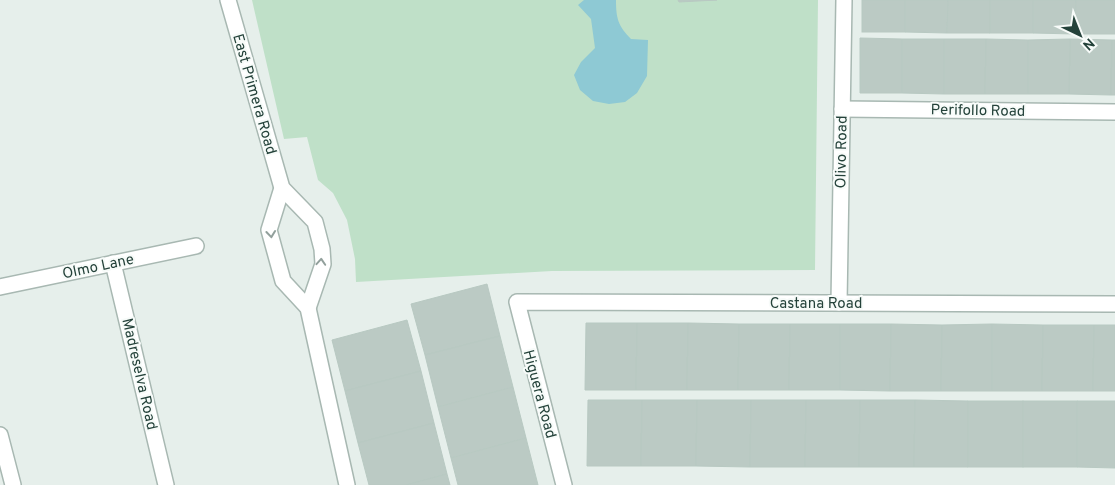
<svg xmlns="http://www.w3.org/2000/svg" width="1115" height="485" font-family="Overpass,sans-serif">
<style>
.green{fill:#bfe0c8}
.water{fill:#8ec9d4}
.building{fill:#bbcac4;stroke:#b8c9c2}
.lines{fill:none;stroke-linecap:round;stroke-linejoin:round}
.minor-casing{stroke:#a8b8b2;stroke-width:18}
.minor{stroke:#fff;stroke-width:15}
.oneway{stroke:#92a09c}
.labels{text-anchor:middle;stroke-width:4;stroke-linejoin:round;paint-order:stroke}
.street-label{font-size:15px;fill:#24423a;stroke:#f7fbf9}
</style>
<rect width="100%" height="100%" fill="#e6efeb"/>
<polygon class="green" points="252,0 818,0 815,270 552,271 356,282 355,259 347,220 333,193 318,180 307,137 284,139"/>
<path class="water" d="M584,0H616C616,18 618,26 631,39L648,40L647,76L637,93L625,102L609,104L593,101L580,90L574,75L581,62L595,48L591,19L578,5Z"/>
<g class="building">
<polygon points="678,0 717,0 679,2"/>
<rect x="862" y="0" width="43" height="32"/>
<polygon points="905,0 948,0 947,33 905,32"/>
<polygon points="948,0 990,0 990,33 947,33"/>
<rect x="990" y="0" width="43" height="33"/>
<polygon points="1033,0 1076,0 1075,34 1033,33"/>
<polygon points="1076,0 1115,0 1115,34 1075,34"/>
<polygon points="860,38 902,39 902,93 860,93"/>
<polygon points="902,39 944,39 944,94 902,93"/>
<polygon points="944,39 986,39 985,94 944,94"/>
<polygon points="986,39 1028,40 1028,94 985,94"/>
<polygon points="1070,39 1112,40 1111,95 1069,94"/>
<polygon points="1070,39 1069,94 1028,94 1028,40"/>
<polygon points="1112,40 1115,40 1115,95 1111,95"/>
<polygon points="487,284 500,336 425,355 411,304"/>
<polygon points="407,320 421,371 345,391 332,340"/>
<polygon points="586,323 637,323 636,390 585,390"/>
<polygon points="637,323 688,323 687,390 636,390"/>
<polygon points="688,323 739,324 738,390 687,390"/>
<polygon points="739,324 790,324 789,390 738,390"/>
<polygon points="790,324 840,324 840,390 789,390"/>
<polygon points="840,324 891,324 890,391 840,390"/>
<polygon points="891,324 942,325 941,391 890,391"/>
<polygon points="992,324 992,391 941,391 942,325"/>
<polygon points="992,324 1043,325 1042,391 992,391"/>
<polygon points="1043,325 1094,325 1093,391 1042,391"/>
<polygon points="1094,325 1115,325 1115,391 1093,391"/>
<polygon points="500,336 513,387 438,407 425,355"/>
<polygon points="421,371 434,423 358,443 345,391"/>
<polygon points="513,387 526,438 451,458 438,407"/>
<polygon points="588,400 642,400 641,466 587,466"/>
<polygon points="642,400 697,400 696,466 641,466"/>
<polygon points="697,400 751,400 750,467 696,466"/>
<polygon points="751,400 806,400 805,467 750,467"/>
<polygon points="806,400 860,400 859,467 805,467"/>
<polygon points="860,400 915,400 914,467 859,467"/>
<polygon points="915,400 968,401 968,467 914,467"/>
<rect x="968" y="401" width="55" height="66"/>
<rect x="1023" y="401" width="54" height="66"/>
<polygon points="1077,401 1115,401 1115,468 1077,467"/>
<polygon points="434,423 447,474 406,485 369,485 358,443"/>
<polygon points="526,438 538,485 458,485 451,458"/>
<polygon points="447,474 450,485 406,485"/>
</g>
<g class="lines">
<defs>
<g id="minor">
<polyline points="228,0 282,188 315,222 322,249 323,264 308,308"/>
<polyline points="842,109 1115,112"/>
<polyline points="282,188 269,230 283,281 308,308 347,485"/>
<polyline points="113,263 166,485"/>
<polyline points="0,287 196,246"/>
<polyline points="839,303 844,0"/>
<polyline points="0,435 13,485"/>
<polyline points="564,485 517,302 1115,304"/>
</g>
</defs>
<use href="#minor" class="minor-casing"/>
<use href="#minor" class="minor"/>
</g>
<defs><path id="oneway-chevron" d="M-2-3.5L2.5 0L-2 3.5" fill="none" stroke-width="1.6" stroke-linecap="round" stroke-linejoin="round" transform="scale(1.25)"/></defs>
<g class="oneway">
<use href="#oneway-chevron" transform="translate(271 234) rotate(84)"/>
<use href="#oneway-chevron" transform="translate(321 262) rotate(-86)"/>
</g>
<g class="labels">
<g class="street-label">
<text transform="translate(255 94) rotate(74)" y="5">East Primera Road</text>
<text transform="translate(978 110) rotate(1)" y="5">Perifollo Road</text>
<text transform="translate(841 152) rotate(-89)" y="5">Olivo Road</text>
<text transform="translate(98 266) rotate(-12)" y="5">Olmo Lane</text>
<text x="816" y="308">Castana Road</text>
<text transform="translate(140 374) rotate(77)" y="5">Madreselva Road</text>
<text transform="translate(540 394) rotate(75)" y="5">Higuera Road</text>
</g>
</g>
<g transform="translate(1080 35) rotate(137)" stroke="#f7fbf9" stroke-width="4" paint-order="stroke">
<path d="M0-4L9 19L0 12L-9 19Z" fill="#24423a"/>
<text y="-8" font-size="14" font-weight="bold" text-anchor="middle" fill="#24423a">N</text>
</g>
</svg>
